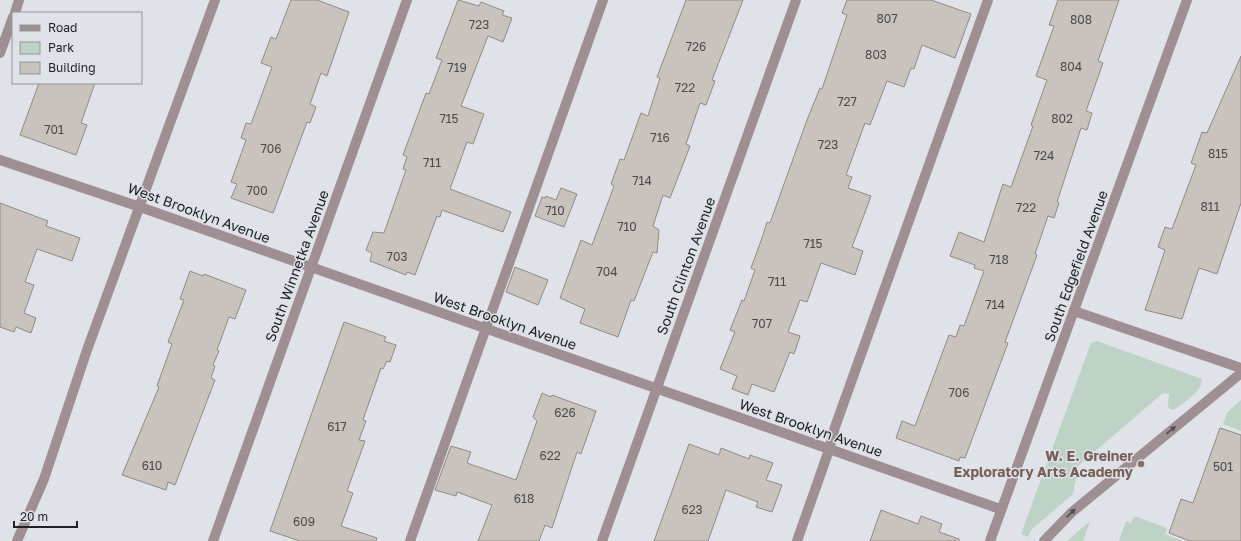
<svg xmlns="http://www.w3.org/2000/svg" width="1241" height="541" font-family="'Golos Text',sans-serif">
<style>
.green{fill:#bcd3c5}
.building{fill:#c9c2bd;stroke:#918a85}
.lines{fill:none;stroke-linecap:round;stroke-linejoin:round}
.service{stroke:#9f8e92;stroke-width:10}
.minor{stroke:#9f8e92;stroke-width:10}
.tertiary{stroke:#9f8e92;stroke-width:10}
.oneway{fill:#534d50}
.education-dot{fill:#8d6e63;stroke:#dfe2e9;stroke-width:1.5}
.labels{text-anchor:middle;stroke-width:3;stroke-linejoin:round;paint-order:stroke}
.number-label{font-size:12px;fill:#4a494a}
.street-label{font-size:14px;fill:#202124;stroke:#dfe2e9}
.education-label{font-size:14px;font-weight:bold;fill:#785e54;stroke:#dfe2e9;text-anchor:end}
</style>
<rect width="100%" height="100%" fill="#dfe2e9"/>
<g class="green">
<path d="M1097,341L1202,379C1202,392 1184,402 1174,410L1168,408L1169,394L1163,393L1078,466L1073,494L1031,530L1028,537L1021,534L1091,343Z"/>
<polygon points="1241,400 1241,431 1223,424 1227,413"/>
<polygon points="1134,516 1167,528 1165,534 1183,541 1119,541 1126,521 1131,523"/>
<polygon points="1090,521 1083,541 1067,541"/>
</g>
<g class="building">
<polygon points="291,0 317,0 349,12 327,76 321,73 310,104 316,107 310,123 307,122 273,213 231,198 237,184 231,182 246,140 241,138 246,123 251,124 272,67 261,63 271,37 276,39"/>
<polygon points="458,0 479,6 481,2 504,11 502,15 512,18 503,42 488,36 461,106 484,114 473,144 467,142 450,189 511,212 503,232 442,210 440,217 437,216 415,275 407,272 406,275 370,261 372,253 366,250 373,232 384,233 406,170 403,169 407,157 403,155 426,93 429,94 442,60 436,58"/>
<polygon points="686,0 743,0 712,80 715,81 706,105 700,103 686,144 690,146 670,198 663,195 653,226 659,230 657,253 653,252 634,301 631,300 618,337 580,323 585,309 560,298 581,240 592,245 614,186 611,184 620,159 624,160 641,113 648,116 660,78 657,77"/>
<polygon points="847,0 931,0 971,14 955,58 922,45 914,69 911,68 904,87 887,81 870,125 865,123 846,175 852,177 848,188 871,196 852,247 863,251 855,275 821,263 807,302 800,300 788,332 800,336 794,354 790,352 774,392 752,384 748,395 732,389 737,376 720,369 735,332 730,330 742,300 744,301 755,270 751,268 762,238 767,222 770,223 807,120 820,88 822,89 847,15 842,13"/>
<polygon points="1058,0 1119,0 1098,61 1103,63 1086,111 1092,113 1087,130 1081,128 1057,202 1059,203 1054,218 1048,216 1035,254 1037,255 1005,342 1008,343 965,458 960,457 959,461 896,438 902,421 915,426 949,335 956,337 960,325 964,326 984,271 974,268 975,265 950,256 959,232 984,242 1003,184 1011,187 1033,126 1031,125 1047,80 1036,76 1054,26 1049,25"/>
<polygon points="1241,56 1241,203 1217,274 1199,268 1182,319 1145,310 1165,250 1158,247 1165,227 1172,229 1196,165 1191,163 1202,132 1207,133"/>
<polygon points="39,83 95,83 81,123 87,125 76,155 20,135"/>
<polygon points="561,188 577,194 564,227 535,216 542,197 545,198 546,196 556,200"/>
<polygon points="0,203 48,221 46,226 80,238 72,261 37,249 25,282 34,285 24,313 36,318 31,333 16,327 14,332 0,327"/>
<polygon points="515,267 548,280 538,305 506,292"/>
<polygon points="190,271 203,276 204,274 246,290 235,319 229,317 217,350 219,351 213,365 215,366 211,378 215,380 175,485 168,482 166,490 122,475 159,387 157,386 172,344 168,342 184,300 180,299"/>
<polygon points="344,322 386,337 384,341 396,345 390,362 387,361 383,369 381,368 363,420 366,421 359,440 365,441 347,491 353,493 341,526 377,538 376,541 300,541 270,531"/>
<polygon points="542,393 551,397 552,395 596,411 581,454 577,452 552,528 545,525 539,541 478,541 492,505 457,492 456,496 435,490 451,446 471,452 467,463 516,480 537,421 533,417"/>
<polygon points="1220,428 1241,435 1241,541 1190,541 1169,533 1181,499 1193,503"/>
<polygon points="689,444 719,455 721,448 749,459 750,455 773,463 766,480 782,485 772,512 756,507 758,502 726,490 708,541 654,541"/>
<polygon points="881,510 918,524 921,516 942,524 939,532 959,539 959,541 870,541"/>
</g>
<g class="lines">
<g class="service">
<polyline points="17,541 44,479 87,350 215,0"/>
<polyline points="410,541 603,0"/>
<polyline points="797,541 829,450 835,427 988,0"/>
<polyline points="1044,541 1072,512 1241,373"/>
</g>
<g class="minor">
<polyline points="15,13 19,0"/>
<polyline points="0,53 13,17"/>
<polyline points="0,160 140,207 1000,509"/>
<polyline points="1074,311 1241,368"/>
<polyline points="213,541 407,0"/>
<polyline points="602,541 796,0"/>
</g>
<polyline class="tertiary" points="990,541 1187,0"/>
</g>
<defs><path id="oneway-solid" d="M-6-.8H1V-3.2L6.5 0L1 3.2V.8H-6Z"/></defs>
<g class="oneway">
<use href="#oneway-solid" transform="translate(1171 430) rotate(-39)"/>
<use href="#oneway-solid" transform="translate(1071 513) rotate(-43)"/>
</g>
<circle class="education-dot" cx="1141" cy="464" r="4"/>
<g class="labels">
<g class="number-label">
<text x="887" y="23">807</text>
<text x="1081" y="24">808</text>
<text x="479" y="29">723</text>
<text x="696" y="51">726</text>
<text x="876" y="59">803</text>
<text x="1071" y="71">804</text>
<text x="457" y="72">719</text>
<text x="685" y="92">722</text>
<text x="847" y="106">727</text>
<text x="449" y="123">715</text>
<text x="1062" y="123">802</text>
<text x="54" y="134">701</text>
<text x="660" y="142">716</text>
<text x="828" y="149">723</text>
<text x="271" y="153">706</text>
<text x="1218" y="158">815</text>
<text x="1044" y="160">724</text>
<text x="432" y="167">711</text>
<text x="642" y="185">714</text>
<text x="257" y="195">700</text>
<text x="1210" y="211">811</text>
<text x="1026" y="212">722</text>
<text x="555" y="215">710</text>
<text x="627" y="231">710</text>
<text x="813" y="248">715</text>
<text x="397" y="261">703</text>
<text x="999" y="264">718</text>
<text x="607" y="276">704</text>
<text x="777" y="286">711</text>
<text x="995" y="309">714</text>
<text x="762" y="328">707</text>
<text x="959" y="397">706</text>
<text x="565" y="417">626</text>
<text x="337" y="431">617</text>
<text x="550" y="460">622</text>
<text x="152" y="470">610</text>
<text x="1223" y="471">501</text>
<text x="524" y="503">618</text>
<text x="692" y="514">623</text>
<text x="304" y="526">609</text>
</g>
<g class="street-label">
<text transform="translate(199 213) rotate(20)" y="5">West Brooklyn Avenue</text>
<text transform="translate(297 266) rotate(-70)" y="5">South Winnetka Avenue</text>
<text transform="translate(686 266) rotate(-70)" y="5">South Clinton Avenue</text>
<text transform="translate(1076 266) rotate(-70)" y="5">South Edgefield Avenue</text>
<text transform="translate(505 321) rotate(19)" y="5">West Brooklyn Avenue</text>
<text transform="translate(811 428) rotate(19)" y="5">West Brooklyn Avenue</text>
</g>
<g class="education-label">
<text x="1133" y="461">W. E. Greiner<tspan x="1133" dy="16">Exploratory Arts Academy</tspan></text>
</g>
</g>
<rect x="12" y="12" width="130" height="72" fill="#dfe2e9" stroke="#93959a"/>
<rect x="20" y="25" width="20" height="6" fill="#9f8e92" stroke="#93959a"/>
<text x="48" y="32" font-size="12" fill="#202124">Road</text>
<rect x="20" y="42" width="20" height="12" fill="#bcd3c5" stroke="#93959a"/>
<text x="48" y="52" font-size="12" fill="#202124">Park</text>
<rect x="20" y="62" width="20" height="12" fill="#c9c2bd" stroke="#93959a"/>
<text x="48" y="72" font-size="12" fill="#202124">Building</text>
<path d="M14 521v6h63v-6" fill="none" stroke="#202124" stroke-width="2"/>
<text x="20" y="521" font-size="12" fill="#202124" stroke="#dfe2e9" stroke-width="3" paint-order="stroke">20 m</text>
</svg>
